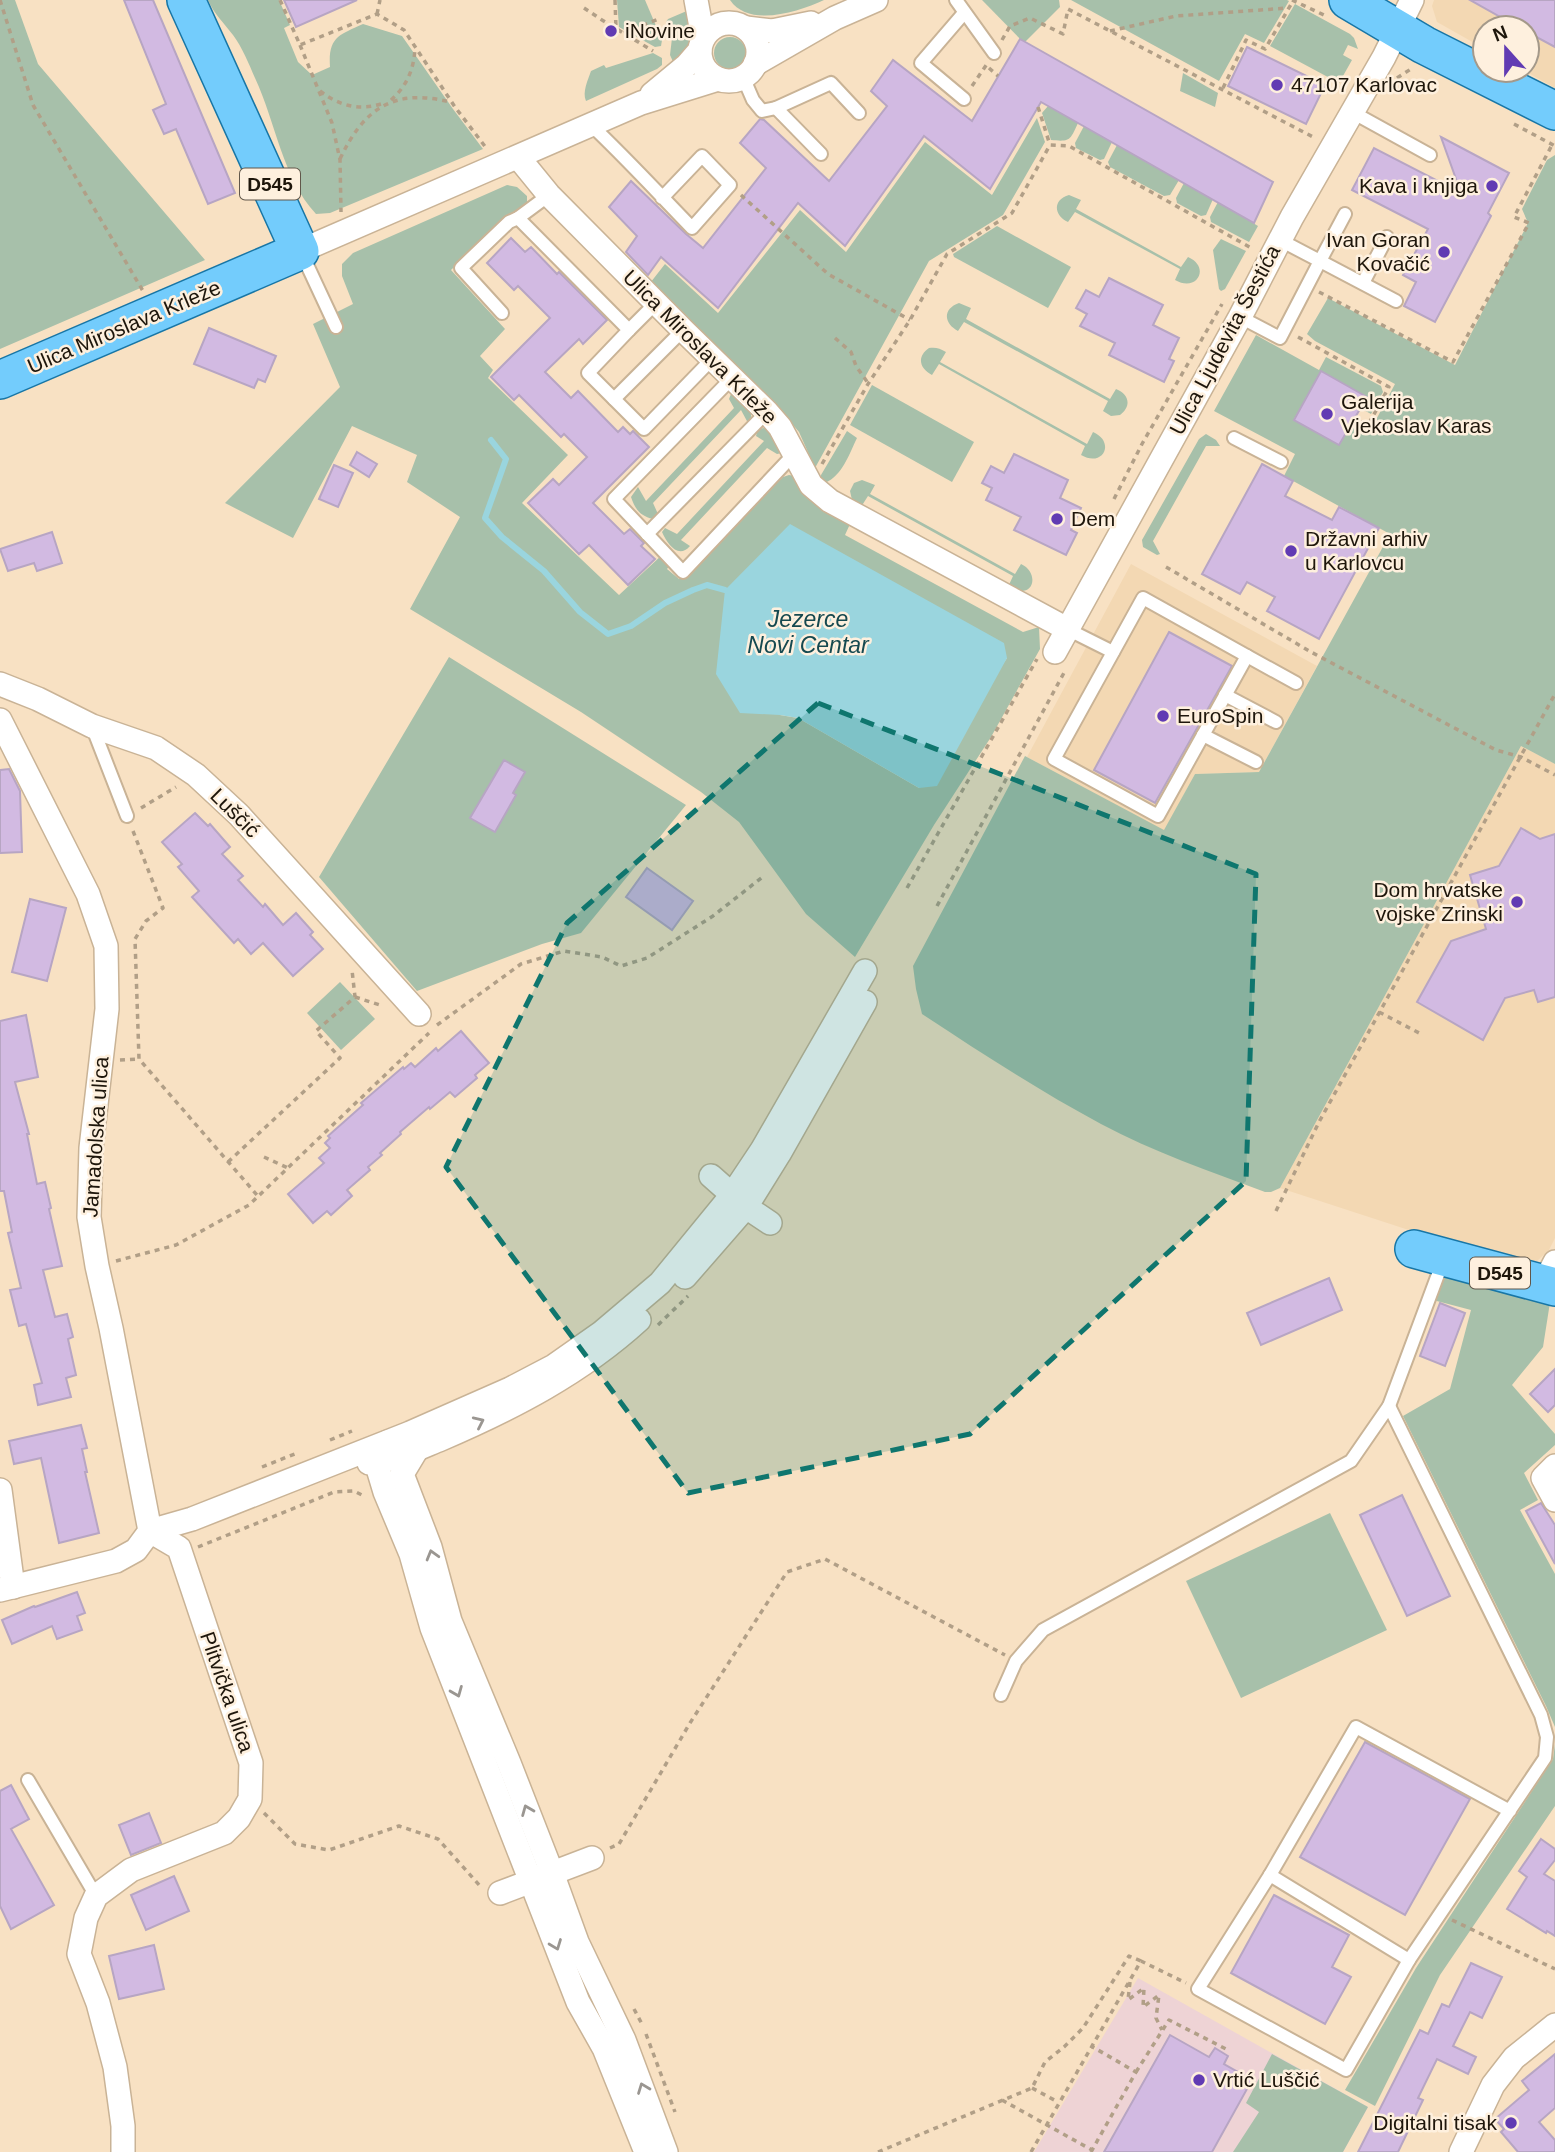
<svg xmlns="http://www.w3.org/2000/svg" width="1555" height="2152" font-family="Helvetica,sans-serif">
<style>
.built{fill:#f3d8b3}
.education{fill:#eed3d5}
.green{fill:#a7c0aa;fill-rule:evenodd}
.water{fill:#9ad5de}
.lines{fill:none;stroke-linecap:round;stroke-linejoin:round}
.stream{stroke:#9ad5de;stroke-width:6}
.building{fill:#d2bae2;stroke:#b7a5c3;stroke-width:2}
.service-casing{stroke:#c9b396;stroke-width:16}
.minor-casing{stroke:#c9b396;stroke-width:26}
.primary-casing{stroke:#1876a6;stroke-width:40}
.path{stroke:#b19f87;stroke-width:3.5;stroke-dasharray:5 5;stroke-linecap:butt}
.service{stroke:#fff;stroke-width:12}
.minor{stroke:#fff;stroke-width:23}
.primary{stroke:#73ccfc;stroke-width:37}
.oneway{stroke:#9a9691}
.marked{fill:#0f766e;fill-opacity:0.2;stroke:#0f766e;stroke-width:5;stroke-dasharray:14 9;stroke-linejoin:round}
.poi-dot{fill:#613bb3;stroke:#fef0de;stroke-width:2.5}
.labels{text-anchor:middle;stroke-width:5;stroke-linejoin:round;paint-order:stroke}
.shield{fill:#fef0de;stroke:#61574a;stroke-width:2}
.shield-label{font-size:19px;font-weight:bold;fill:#1e160b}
.poi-label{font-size:21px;fill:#1e160b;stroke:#fef0de;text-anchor:start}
.street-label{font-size:21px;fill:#1e160b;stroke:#fef0de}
.water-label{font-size:23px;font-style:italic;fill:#154950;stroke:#fef0de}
</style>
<rect width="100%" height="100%" fill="#f8e1c3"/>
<g class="built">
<polygon points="1434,0 1555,0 1555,88 1523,70 1527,70 1527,28 1485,28 1485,49 1437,22 1432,6"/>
<polygon points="1131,564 1317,666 1259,772 1195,774 1164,831 1027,757"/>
<polygon points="1521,746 1555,764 1555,1238 1549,1250 1537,1261 1513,1264 1280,1188"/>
</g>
<polygon class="education" points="1138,1978 1368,2107 1343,2152 1034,2152"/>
<g class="green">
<polygon points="0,0 15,0 38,64 205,260 0,349"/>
<path d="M208,0H279L290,25L284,28L298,62L312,75L330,67C328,37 339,35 363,24L402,36L453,109L483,149L330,213L316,214C282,177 276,123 255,78C249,64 242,47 233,35C224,23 214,14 208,0Z"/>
<polygon points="617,0 645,0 662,40 661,46 655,47 619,27"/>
<path d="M730,0H824C798,12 749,28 730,0Z"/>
<polygon points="982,0 1059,0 1060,7 1024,43"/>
<polygon points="1071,0 1287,0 1289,1 1264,43 1245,34 1219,81"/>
<polygon points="1295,4 1350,34 1354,38 1358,49 1348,45 1343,55 1352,60 1339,83 1270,46"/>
<path d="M689,10C694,40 699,45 675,66L670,55L672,38L666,22L668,19Z"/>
<circle cx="730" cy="53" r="16"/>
<path d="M653,53L662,58V65L657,69L586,101C582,92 588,80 591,71L604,65L606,68Z"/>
<polygon points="1183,73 1218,93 1215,107 1180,91"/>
<path d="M1048,106L1078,123C1070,140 1071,142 1051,140L1042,113Z"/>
<polygon points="1037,118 1045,142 1003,215 929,261 815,468 799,432 782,412 647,287 665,264 718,313 800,210 846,252 925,142 992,195"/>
<polygon points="1084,126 1112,142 1104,159 1100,160 1076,148 1075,143"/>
<polygon points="1117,145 1179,180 1170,195 1164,196 1110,167 1108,162"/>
<path d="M1555,155V764L1521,746L1280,1188L1271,1192H1265C1210,1171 1153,1152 1101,1124C1039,1091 980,1052 922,1014L916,989L913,966L1025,756L1164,830L1195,774L1259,772L1390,534L1284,476L1295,454L1214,411L1256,335L1319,370L1326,357L1381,386L1383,392L1371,414L1360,408L1321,372L1294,419L1339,445L1351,424L1369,433L1395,384L1315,341L1307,334L1328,298L1455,365L1528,223L1522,209L1547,160Z"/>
<polygon points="1184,183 1213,199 1206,215 1201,216 1177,203 1176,198"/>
<path d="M507,185L517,187L527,196V202L514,215L510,213L451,270L505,329L480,356L493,370L488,378L568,455L522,503L619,595L662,555L671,564L667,569L679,579L783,477L789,475L794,476C809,505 823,509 850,524L845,535L1023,632L1039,627L1040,649L991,737L934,825L855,957L806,914L739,822L701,792L581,712L410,609L460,517L407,482L417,455L352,426L293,538L225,503L340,387L313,324L353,304L342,276V264L353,253ZM1007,658L919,788L798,718L780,715Z"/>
<path d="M1069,195L1081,200L1076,209L1181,267L1188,257C1211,267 1197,293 1175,280L1180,269L1075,212L1068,222C1054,216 1052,200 1069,195Z"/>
<polygon points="1218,202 1258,226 1249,242 1211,222 1210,217"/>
<polygon points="997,226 1071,267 1048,308 954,257 953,254"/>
<polygon points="1221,239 1246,251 1225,289 1221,291 1219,289 1213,250"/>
<path d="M959,303L971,308L966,319L1110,399L1116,389C1129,394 1132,406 1120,415L1111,416L1103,411L1108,401L964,322L958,331C944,324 942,309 959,303Z"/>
<path d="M929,348C935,347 940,348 946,352L940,362L1087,444L1093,432C1116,442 1103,468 1081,455L1085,446L939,364L932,375C920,369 916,357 929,348Z"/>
<polygon points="872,385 974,442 952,482 850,425"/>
<path d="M731,394H733C743,402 753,407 751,420L748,423L741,410L653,503L658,514L653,519C640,516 635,509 631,497L638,487L646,501L734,408L729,399Z"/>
<path d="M764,428L770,430L782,453L777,454L767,448L681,540L690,546C678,560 667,543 662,532L665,528L677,534L764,441L756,436L758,429Z"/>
<path d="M847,431L857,438C849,454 843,475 825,483L821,479V475Z"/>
<polygon points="1206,434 1216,440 1220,446 1206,446 1153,541 1160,554 1157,555 1143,547 1142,540 1199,439"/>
<path d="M862,480L875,485L870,494L1015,574L1021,564C1037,571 1036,593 1019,591C1015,590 1012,588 1008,587L1013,576L868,496L861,507L852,500L850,491L854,483Z"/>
<polygon points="449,657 686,805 581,933 542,944 417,991 319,877"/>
<polygon points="340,982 375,1019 341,1050 307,1013"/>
<polygon points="1445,1267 1551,1296 1543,1347 1512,1385 1555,1434 1555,1445 1524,1473 1538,1500 1520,1510 1555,1574 1555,1727 1546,1706 1403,1416 1450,1389 1471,1310 1433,1300"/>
<polygon points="1330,1513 1387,1630 1241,1698 1186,1581"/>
<polygon points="1555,1744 1555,1806 1440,1975 1375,2106 1345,2090 1416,1968 1553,1759"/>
<polygon points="1272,2054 1368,2107 1343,2152 1233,2152 1259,2112 1246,2103"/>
</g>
<polygon class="water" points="790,524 1004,643 1007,658 937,786 919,788 798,718 780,715 740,713 716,674 725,590"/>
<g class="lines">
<polyline class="stream" points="491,440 506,459 485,518 502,537 544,571 580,612 608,634 631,626 665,603 693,590 707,585 725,590"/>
</g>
<g class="building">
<polygon points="124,0 153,0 235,193 208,204 176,129 164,134 153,110 166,104"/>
<polygon points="284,0 357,0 296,27"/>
<polygon points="1470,0 1555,0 1555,47 1527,32 1527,28 1520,28"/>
<polygon points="1020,39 1273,182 1254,223 1041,102 990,189 924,136 845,246 798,203 718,308 661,257 648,275 626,252 637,236 609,207 631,181 686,234 703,248 766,168 740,143 760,119 764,120 829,181 887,106 871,91 893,60 972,121"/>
<polygon points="1247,47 1325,85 1306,124 1228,86"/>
<polygon points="1441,137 1509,173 1488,213 1491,216 1435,322 1404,306 1416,282 1403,275 1428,229 1352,190 1374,148 1461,193"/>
<polygon points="511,238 525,252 531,247 557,274 559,272 607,320 583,344 579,339 545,372 571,398 578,391 618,432 623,427 630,434 633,431 649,447 593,503 624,534 630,529 644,543 641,546 655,559 628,585 589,545 579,554 528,503 553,479 559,485 587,457 564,434 561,437 519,395 514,400 491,377 550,318 518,286 514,290 487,263"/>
<polygon points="1109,278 1163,305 1153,325 1179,338 1169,359 1174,361 1164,382 1109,355 1115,343 1080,326 1087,314 1076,308 1086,290 1099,297"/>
<polygon points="209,328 276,356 265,382 258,379 254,388 194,364"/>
<polygon points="1321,371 1367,397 1339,445 1294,420"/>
<polygon points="357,452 377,464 369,477 350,465"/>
<polygon points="1014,454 1068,480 1060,498 1081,508 1071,530 1077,533 1066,555 1014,530 1021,517 986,500 992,488 982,483 991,466 1004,473"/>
<polygon points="1262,464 1293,481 1285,496 1332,520 1339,507 1379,528 1319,639 1267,611 1275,597 1247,582 1240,594 1202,574"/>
<polygon points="334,465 353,473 338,507 319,499"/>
<polygon points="52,532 62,563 37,571 34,563 8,571 0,549"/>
<polygon points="1169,632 1232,666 1155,803 1094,770"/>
<polygon points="504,760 525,772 513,793 516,795 495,832 470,818"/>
<polygon points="9,769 20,791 22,852 0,853 0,770"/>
<polygon points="195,813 208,826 210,824 230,847 222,854 243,876 238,880 263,907 265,904 283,925 296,913 313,932 310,935 323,949 293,976 263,943 251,954 238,939 234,943 192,897 199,891 178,867 182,864 162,842"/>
<polygon points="1521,828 1540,839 1555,834 1555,997 1538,1002 1534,990 1505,998 1483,1040 1417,1002 1451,941 1486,929 1470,875 1499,866"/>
<polygon points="647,868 693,901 672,930 626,897"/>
<polygon points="30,899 66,908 47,981 12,972"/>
<polygon points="26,1015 38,1077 15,1082 29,1134 27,1134 37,1184 45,1182 51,1208 49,1209 62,1266 43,1270 55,1317 67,1314 73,1337 68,1339 76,1375 66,1378 71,1397 38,1405 34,1385 42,1383 26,1324 19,1326 10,1290 21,1288 8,1233 12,1232 4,1191 0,1191 0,1021"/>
<polygon points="461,1031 489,1063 475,1075 477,1078 455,1097 450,1092 430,1109 429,1107 400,1132 401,1134 380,1153 382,1155 368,1167 370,1170 347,1190 352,1196 331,1215 327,1211 313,1223 288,1194 324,1163 319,1158 330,1148 325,1143 330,1138 328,1136 363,1105 361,1103 403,1067 404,1069 411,1063 415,1067 436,1048 438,1051"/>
<polygon points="1329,1278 1342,1310 1261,1345 1247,1313"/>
<polygon points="1440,1303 1465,1313 1445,1366 1420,1356"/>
<polygon points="1555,1369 1555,1405 1548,1412 1530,1394"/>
<polygon points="81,1425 87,1448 82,1449 87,1472 85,1472 99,1533 59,1543 41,1458 14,1464 9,1441"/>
<polygon points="1402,1495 1450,1596 1407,1616 1360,1515"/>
<polygon points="1541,1503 1555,1525 1555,1564 1526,1511"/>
<polygon points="77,1592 85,1613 77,1616 82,1630 57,1639 52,1626 12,1644 2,1620 34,1606 35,1607"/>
<polygon points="1365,1742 1470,1799 1405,1915 1300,1857"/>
<polygon points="11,1785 29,1819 11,1829 54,1905 11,1929 0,1906 0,1791"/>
<polygon points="149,1813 161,1843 131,1855 119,1825"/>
<polygon points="1541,1839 1555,1849 1555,1860 1544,1874 1555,1881 1555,1936 1547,1931 1546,1933 1507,1909 1527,1877 1519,1871"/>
<polygon points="174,1876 189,1911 146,1930 131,1895"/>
<polygon points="1274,1895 1349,1935 1332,1967 1351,1977 1325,2024 1231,1973"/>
<polygon points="154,1945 164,1989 119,1999 109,1956"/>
<polygon points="1471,1963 1502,1977 1482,2018 1470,2012 1453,2046 1476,2057 1468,2074 1437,2059 1418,2098 1423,2100 1398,2152 1358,2152 1420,2030 1428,2034 1442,2004 1449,2007"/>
<polygon points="1170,2035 1209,2057 1215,2048 1228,2056 1224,2064 1252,2080 1212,2152 1104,2152"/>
<polygon points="1555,2054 1555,2108 1539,2122 1555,2140 1555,2152 1518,2152 1501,2132 1504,2129 1495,2119 1529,2090 1522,2081"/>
</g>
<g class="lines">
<defs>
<g id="service">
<polyline points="956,0 994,53"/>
<polyline points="743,77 753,100 762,111 776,108"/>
<polyline points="964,99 921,63 964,13"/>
<polyline points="1352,112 1430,155"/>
<path d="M591,125C626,158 659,194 692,228L730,185L702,156L662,198"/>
<polyline points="821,154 776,108 831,83 859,113"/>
<polyline points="1345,214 1320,261 1396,301"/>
<polyline points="518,218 629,330 588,373 644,429 712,359"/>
<polyline points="302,254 336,327"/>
<polyline points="1363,283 1387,237"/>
<polyline points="502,313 461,268 509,222 518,218 549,195"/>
<polyline points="1240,317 1280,338 1320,261 1280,240"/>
<polyline points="629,330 656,303"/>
<polyline points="732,378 614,499 683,572 794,454"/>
<polyline points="614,399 683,330"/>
<polyline points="1234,438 1281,462"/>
<polyline points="647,534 767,412"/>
<polygon points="1143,598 1247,656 1158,816 1054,759"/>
<polyline points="1067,629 1113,652"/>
<polyline points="1247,656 1296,683"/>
<polyline points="1225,695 1276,722"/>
<polyline points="92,726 127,816"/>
<polyline points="1203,735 1256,762"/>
<polyline points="1389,1406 1443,1261"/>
<polyline points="1001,1695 1016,1661 1043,1630 1351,1461 1389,1406 1541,1715 1547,1737 1545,1758 1409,1960 1346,2070 1198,1989 1270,1875 1356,1727 1510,1811"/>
<polyline points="28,1780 96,1896"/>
<polyline points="1270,1875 1409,1960"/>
</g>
<g id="minor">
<polyline points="696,0 703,38"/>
<circle cx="729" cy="52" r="29"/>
<polyline points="746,28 772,31 811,23"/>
<polyline points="755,64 835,18 876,0"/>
<polyline points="652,94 687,65 700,50"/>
<polyline points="518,157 549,195 683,330 767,412 780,427 811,485 830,501 1067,629"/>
<polyline points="300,251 641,103 718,79"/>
<polyline points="1055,652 1240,317 1292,217 1384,57 1412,0"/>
<polyline points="0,684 38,699 92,726 156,748 196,775 239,815 419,1014"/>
<polyline points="0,720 88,894 106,946 107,1009 91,1148 89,1217 97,1266 111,1328 150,1531 136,1550 116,1561 0,1590"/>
<polyline points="711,1176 746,1207 770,1223"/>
<polyline points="685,1277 746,1207 779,1154 865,1002"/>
<polyline points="1543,1285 1555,1262"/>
<polyline points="388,1442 376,1462 385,1492 411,1554 432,1628 578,2002 604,2048 646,2152"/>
<polyline points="417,1449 402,1474 430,1547 450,1621 509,1763 552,1873 577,1942 624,2040 666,2152"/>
<path d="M369,1463C393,1461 419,1448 441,1439C513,1408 581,1373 639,1320"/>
<polyline points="1555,1466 1543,1478 1555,1500"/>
<polyline points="0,1490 13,1587"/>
<polyline points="150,1531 192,1519 410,1433 510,1389 554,1366 601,1333 660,1283 732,1195 762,1150 865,971"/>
<polyline points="500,1893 592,1858"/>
<polyline points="123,2152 123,2126 115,2067 98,2003 79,1954 86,1918 96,1896 131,1870 224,1833 239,1818 250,1799 251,1763 179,1548 150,1531"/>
<polyline points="1461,2152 1493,2085 1514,2058 1555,2025"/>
</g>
<g id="primary">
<polyline points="1348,0 1424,45 1555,111"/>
<polyline points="0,380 300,251 186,0"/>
<polyline points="1414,1249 1555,1287"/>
</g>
</defs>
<use href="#service" class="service-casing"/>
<use href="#minor" class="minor-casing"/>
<use href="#primary" class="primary-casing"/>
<g class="path">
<polyline points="0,0 33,105 143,291"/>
<polyline points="280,0 300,45 377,14 404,30 455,107 487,149"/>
<polyline points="615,0 616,29"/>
<polyline points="1292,0 1324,15"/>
<polyline points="584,8 602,20 653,51"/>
<polyline points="377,14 380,0"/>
<polyline points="1110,31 1176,16 1288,8"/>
<polyline points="624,33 661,18"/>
<polyline points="1002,40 1010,26 1030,18 1063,34 1068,9 1315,138"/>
<polyline points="300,45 332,123 340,160 341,212"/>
<polyline points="989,68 998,76"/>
<polyline points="1397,78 1411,69"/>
<polyline points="972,86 987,64"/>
<polyline points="1223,88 1246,40 1265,49 1293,1"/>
<path d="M320,91C338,105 358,111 381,104"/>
<path d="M391,100C407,86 414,69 415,48"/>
<polyline points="1038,107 1050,145"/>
<polyline points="1514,124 1555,146"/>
<path d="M340,159C364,108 394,88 450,102"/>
<polyline points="741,195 828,274 910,320"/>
<polyline points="1319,292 1453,362 1529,223 1514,217 1552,145"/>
<polyline points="1298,337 1389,387 1368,425 1357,420"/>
<polyline points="835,338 851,352 856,366 868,383"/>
<polyline points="822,464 868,384 910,320 947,254 1012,213 1050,145 1069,146 1253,249"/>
<polyline points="1114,499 1142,444 1222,304"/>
<polyline points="1166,567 1311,652 1496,750 1521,757 1555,775"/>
<polyline points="141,808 176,787"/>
<polyline points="133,831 163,908 146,921 135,939 139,1059 257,1195"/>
<polyline points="907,888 1037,659"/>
<polyline points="937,906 1065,671"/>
<polyline points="355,997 383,1006"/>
<polyline points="1379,1012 1421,1034"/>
<polyline points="437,1025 521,964 564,951 602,957 621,966 647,958 713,916 765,875"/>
<polyline points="120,1060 139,1059"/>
<polyline points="264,1157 288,1168"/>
<polyline points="228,1162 340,1058 316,1031 355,997 352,970"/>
<polyline points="1276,1211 1319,1122 1555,694"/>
<polyline points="116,1261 176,1245 249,1205 429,1033"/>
<polyline points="658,1325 688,1296"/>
<polyline points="330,1440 352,1431"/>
<polyline points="262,1467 297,1453"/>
<polyline points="198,1547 334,1492 354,1491 364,1496"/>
<polyline points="264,1813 295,1844 329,1850 399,1826 438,1839 481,1887"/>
<polyline points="610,1848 619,1844 690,1723 787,1572 825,1559 1005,1655"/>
<polyline points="1452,1920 1555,1969"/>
<polyline points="1130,1982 1128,2000 1144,1988 1143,2007 1159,1995 1156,2018 1162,2030"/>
<polyline points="634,2009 642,2024"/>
<polyline points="646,2034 675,2112"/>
<polyline points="1136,2072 1169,2020 1230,2051"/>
<polyline points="1032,2088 1058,2102"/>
<polyline points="1002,2100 1092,2150"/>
<polyline points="878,2152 1032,2088 1045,2062 1064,2047 1083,2028 1129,1956 1141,1961"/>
<polyline points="1031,2152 1141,1961 1186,1983"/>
<polyline points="1091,2152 1136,2072 1091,2046"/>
</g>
<use href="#service" class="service"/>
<use href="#minor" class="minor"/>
<use href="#primary" class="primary"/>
</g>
<defs><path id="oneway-chevron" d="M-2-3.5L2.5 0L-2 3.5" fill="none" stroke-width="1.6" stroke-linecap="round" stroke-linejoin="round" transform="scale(1.75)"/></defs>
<g class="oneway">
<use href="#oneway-chevron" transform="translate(479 1422) rotate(-25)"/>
<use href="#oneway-chevron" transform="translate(432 1555) rotate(-106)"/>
<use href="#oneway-chevron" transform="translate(457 1692) rotate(68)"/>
<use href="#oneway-chevron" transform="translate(527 1810) rotate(-112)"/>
<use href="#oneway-chevron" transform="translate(556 1945) rotate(69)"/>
<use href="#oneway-chevron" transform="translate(643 2088) rotate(-111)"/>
</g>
<path class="marked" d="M818,703L1256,874L1246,1181L970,1434L688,1493L446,1167L567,923Z"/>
<g class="poi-dot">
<circle cx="611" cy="31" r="7"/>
<circle cx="1277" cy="85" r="7"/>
<circle cx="1492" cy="186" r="7"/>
<circle cx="1444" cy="252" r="7"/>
<circle cx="1327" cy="414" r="7"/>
<circle cx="1057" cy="519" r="7"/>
<circle cx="1291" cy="551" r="7"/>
<circle cx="1163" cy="716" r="7"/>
<circle cx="1517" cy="902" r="7"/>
<circle cx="1199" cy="2080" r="7"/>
<circle cx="1511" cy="2123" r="7"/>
</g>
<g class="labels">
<g class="shield">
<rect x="240" y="168.5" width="60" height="31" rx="5"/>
<rect x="1470" y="1257.5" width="60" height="31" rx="5"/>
</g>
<g class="shield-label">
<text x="270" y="191">D545</text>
<text x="1500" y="1280">D545</text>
</g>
<g class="poi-label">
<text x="625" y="38">iNovine</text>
<text x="1291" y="92">47107 Karlovac</text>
<text x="1478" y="193" text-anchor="end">Kava i knjiga</text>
<text x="1430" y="247" text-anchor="end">Ivan Goran<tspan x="1430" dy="24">Kovačić</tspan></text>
<text x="1341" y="409">Galerija<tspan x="1341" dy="24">Vjekoslav Karas</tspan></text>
<text x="1071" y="526">Dem</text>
<text x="1305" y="546">Državni arhiv<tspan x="1305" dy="24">u Karlovcu</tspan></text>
<text x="1177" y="723">EuroSpin</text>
<text x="1503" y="897" text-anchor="end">Dom hrvatske<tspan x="1503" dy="24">vojske Zrinski</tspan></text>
<text x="1213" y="2087">Vrtić Luščić</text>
<text x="1497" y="2130" text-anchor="end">Digitalni tisak</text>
</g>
<g class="street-label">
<text transform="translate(124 327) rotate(-23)" y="7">Ulica Miroslava Krleže</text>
<text transform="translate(1225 340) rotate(-62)" y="7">Ulica Ljudevita Šestića</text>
<text transform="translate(700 347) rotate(45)" y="7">Ulica Miroslava Krleže</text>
<text transform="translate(235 813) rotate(45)" y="7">Luščić</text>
<text transform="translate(96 1137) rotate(-86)" y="7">Jamadolska ulica</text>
<text transform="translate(227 1692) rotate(71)" y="7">Plitvička ulica</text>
</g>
<g class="water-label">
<text x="808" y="627">Jezerce<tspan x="808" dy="26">Novi Centar</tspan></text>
</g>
</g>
<g transform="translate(1506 49) rotate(339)"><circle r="33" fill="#fef0de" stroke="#a4998a" stroke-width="2"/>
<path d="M0-5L12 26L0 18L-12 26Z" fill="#613bb3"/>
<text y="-10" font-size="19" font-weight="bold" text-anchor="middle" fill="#1e160b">N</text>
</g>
</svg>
